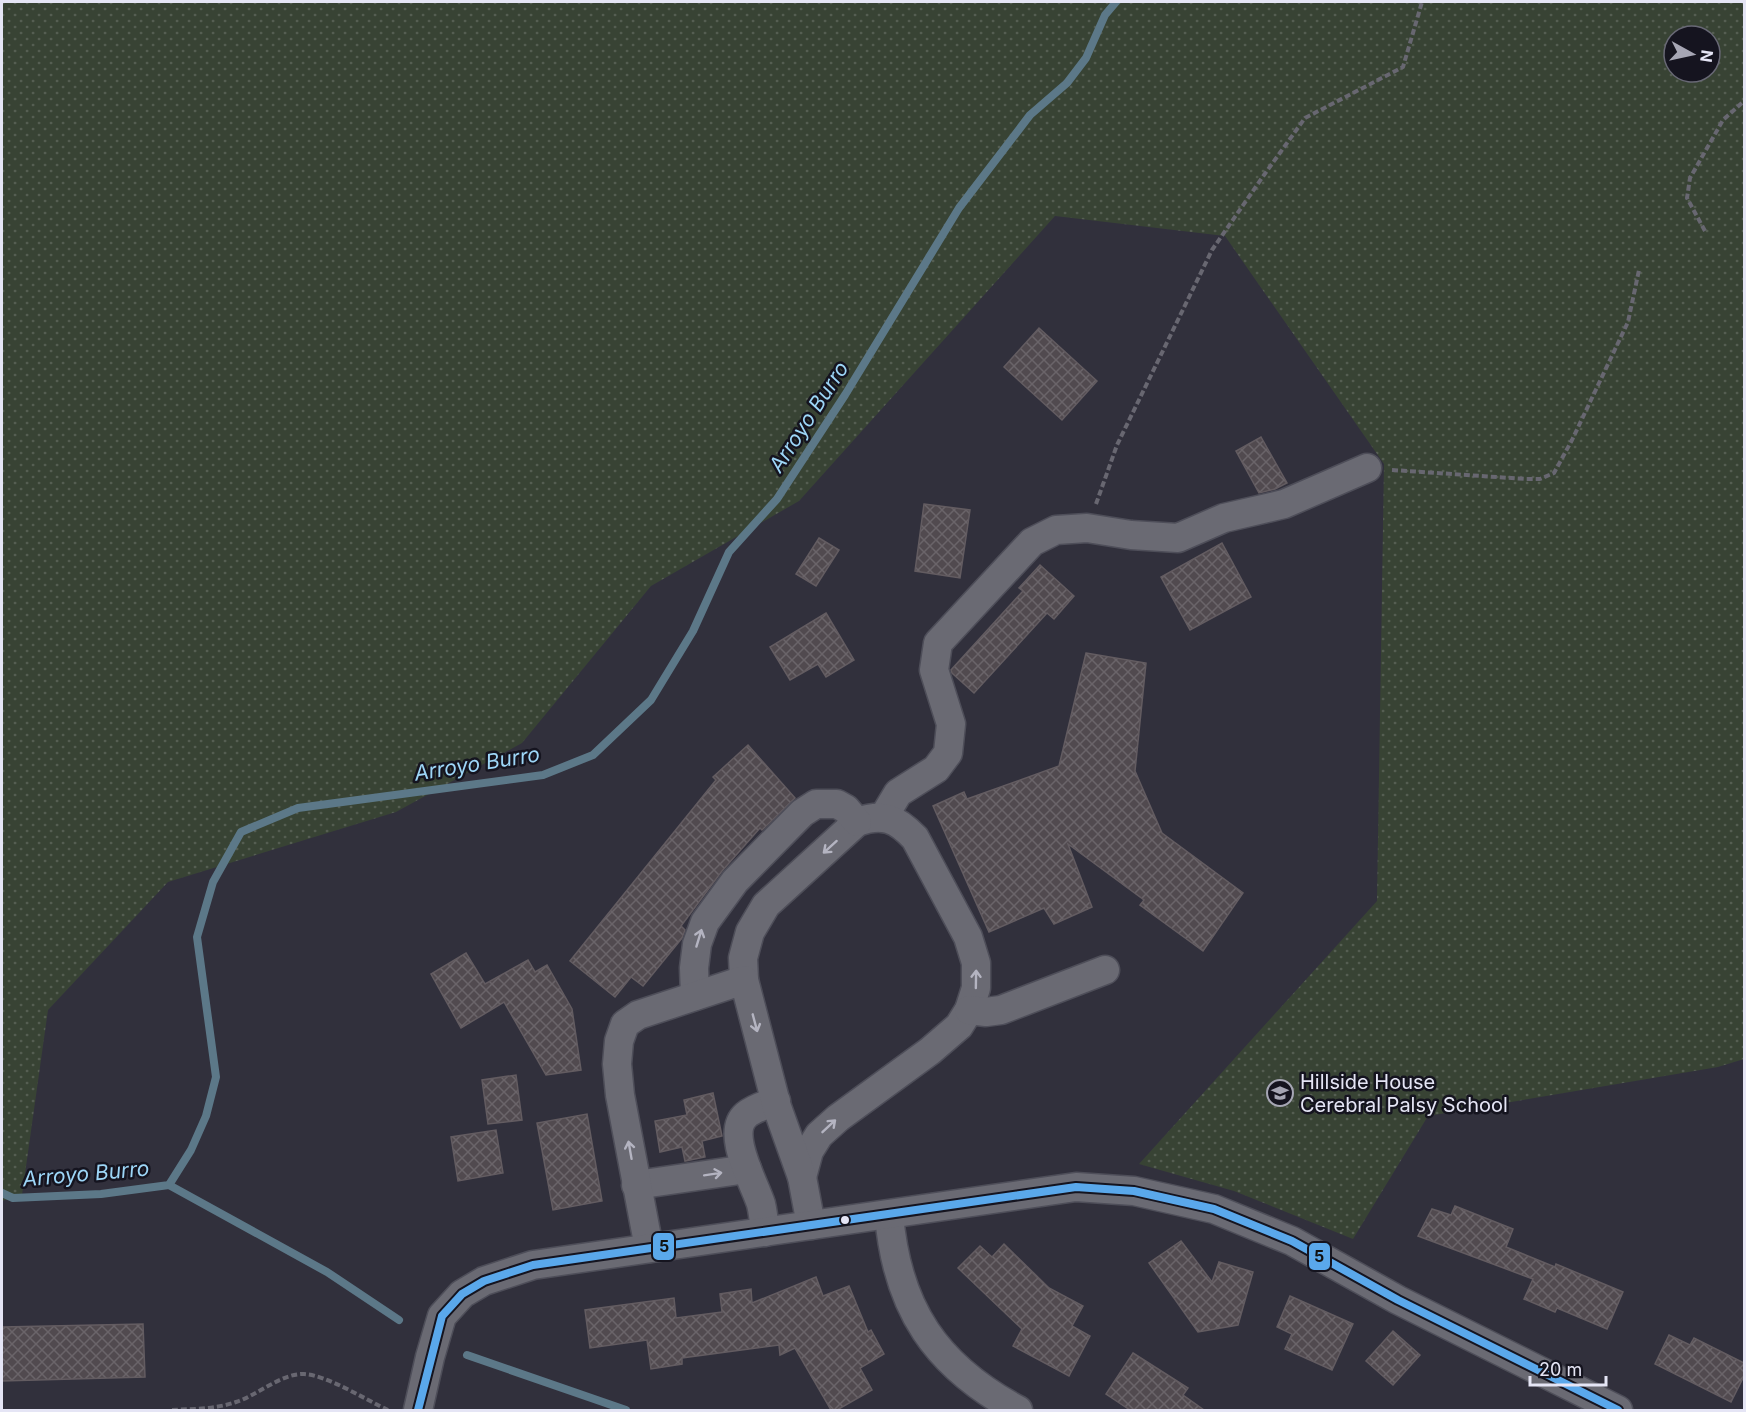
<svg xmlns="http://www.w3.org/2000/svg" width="1746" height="1412" font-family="Inter,sans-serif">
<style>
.grass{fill:url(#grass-dots);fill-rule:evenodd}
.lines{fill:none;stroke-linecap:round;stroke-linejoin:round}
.stream{stroke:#5c7888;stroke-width:8}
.building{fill:url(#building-cross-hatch);stroke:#635c61;stroke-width:1.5}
.minor-casing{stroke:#4e4e59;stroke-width:31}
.path{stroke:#686771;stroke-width:4;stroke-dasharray:6 3;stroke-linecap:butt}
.minor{stroke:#6a6a73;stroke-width:28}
.bus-1-casing{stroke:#15141f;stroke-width:12}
.bus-1{stroke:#5aa8eb;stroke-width:8}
.oneway{stroke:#b4b4c1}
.bus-dot{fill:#e5e5f5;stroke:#15141f;stroke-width:2}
.labels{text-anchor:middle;stroke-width:5;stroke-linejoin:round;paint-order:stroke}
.poi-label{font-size:20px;fill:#e5e5f5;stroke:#15141f;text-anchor:start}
.water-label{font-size:21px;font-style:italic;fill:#9dd6f7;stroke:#15141f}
.line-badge{stroke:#15141f;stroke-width:2}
.pale-badge-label{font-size:16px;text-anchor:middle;font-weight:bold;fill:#111}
</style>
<defs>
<pattern id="grass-dots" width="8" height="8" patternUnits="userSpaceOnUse" patternTransform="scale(1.5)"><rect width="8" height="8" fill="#384334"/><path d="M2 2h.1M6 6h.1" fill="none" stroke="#555e52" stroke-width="1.8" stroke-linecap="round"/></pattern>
<pattern id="building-cross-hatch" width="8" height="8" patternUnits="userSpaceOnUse" patternTransform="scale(1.5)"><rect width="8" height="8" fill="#514a4f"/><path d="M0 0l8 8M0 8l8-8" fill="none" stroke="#6a6469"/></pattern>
</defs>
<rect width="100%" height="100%" fill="#31303c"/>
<path class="grass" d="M2,2H1744V1059L1718,1067L1428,1116L1353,1239L1234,1191L1139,1164L1377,901L1384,464L1225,236L1055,216L799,501L651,586L522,743L396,812L168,882L48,1010L22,1195L2,1201ZM1674,36H1710V72H1674Z"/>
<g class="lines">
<g class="stream">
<polyline points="169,1185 327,1272 399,1320"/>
<polyline points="2,1193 13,1198 101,1194 169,1185 191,1150 206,1116 216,1077 197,937 213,882 241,832 298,808 543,775 593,755 651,700 693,631 729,552 777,499 845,395 959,208 1030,115 1067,83 1086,58 1105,15 1116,2"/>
<polyline points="467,1355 626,1410"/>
</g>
</g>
<g class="building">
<polygon points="1039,328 1097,381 1062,420 1004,367"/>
<polygon points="1261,437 1287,483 1275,489 1259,493 1236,451"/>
<polygon points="924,504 970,510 960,578 915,571"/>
<polygon points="819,538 839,550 816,586 796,574"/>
<polygon points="1222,543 1251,597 1190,630 1161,577"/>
<polygon points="1040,565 1074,596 1054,619 1047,613 974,693 952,673 951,670 1023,591 1019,588"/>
<polygon points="826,613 854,660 826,677 818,664 790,680 770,647"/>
<polygon points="1086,653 1146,663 1135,771 1162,833 1243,893 1203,951 1140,905 1144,900 1068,844 1092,907 1054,924 1044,908 989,932 933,806 964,792 967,799 1059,766"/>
<polygon points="748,745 795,798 762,830 760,828 722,871 681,926 685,930 682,938 643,986 631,977 615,997 570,961 716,780 713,777"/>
<polygon points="466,953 485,984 528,960 535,972 547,965 572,1009 581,1070 546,1075 504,1002 461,1028 431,974"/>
<polygon points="516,1075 522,1120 488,1124 482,1080"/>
<polygon points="713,1093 722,1136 702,1141 705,1157 685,1161 682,1147 660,1152 655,1121 687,1115 684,1100"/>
<polygon points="587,1114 602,1201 553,1210 537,1123"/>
<polygon points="496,1130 503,1173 458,1181 451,1137"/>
<polygon points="1455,1206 1513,1229 1506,1247 1555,1267 1556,1264 1623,1292 1607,1329 1557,1308 1555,1312 1524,1299 1533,1279 1418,1236 1432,1209 1451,1215"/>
<polygon points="1181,1241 1212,1282 1219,1262 1253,1272 1238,1325 1198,1332 1149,1263"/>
<polygon points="1004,1244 1049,1288 1083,1306 1072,1326 1090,1336 1069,1376 1013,1346 1022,1329 958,1268 980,1246 992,1257"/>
<polygon points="816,1277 823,1296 849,1286 868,1332 871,1330 884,1354 860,1368 872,1390 837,1410 831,1410 795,1348 780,1355 779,1345 682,1358 682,1364 651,1369 647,1340 590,1348 585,1310 674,1298 676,1318 722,1312 720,1294 751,1289 752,1303"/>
<polygon points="1290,1296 1353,1324 1332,1370 1285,1349 1292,1334 1277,1327"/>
<polygon points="143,1324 145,1377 2,1381 2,1327"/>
<polygon points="1393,1331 1420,1355 1393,1385 1366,1361"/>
<polygon points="1669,1335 1690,1345 1694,1338 1744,1363 1744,1376 1731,1402 1655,1364"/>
<polygon points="1133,1353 1188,1388 1183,1395 1204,1410 1130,1410 1106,1394"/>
</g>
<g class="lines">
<defs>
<g id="minor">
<polyline points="883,818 898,793 936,769 948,753 951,724 934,670 938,643 1032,542 1056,530 1087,528 1131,535 1178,538 1224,518 1284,504 1367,468"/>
<path d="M744,980L743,958L750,932L766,905L857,822C883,813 896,818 915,838L968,937L976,963V988L969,1010L959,1026L930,1051L838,1118L819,1135L809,1151L802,1177"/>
<polyline points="695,996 694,968 697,944 705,922 735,881 802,813 816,804 837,804 846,809 857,822"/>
<polyline points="969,1010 986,1012 1001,1010 1105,970"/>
<polyline points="636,1185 747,1169"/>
<path d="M889,1215C897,1309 936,1366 1018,1410"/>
<path d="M765,1232C764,1222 763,1212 761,1204C754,1182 725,1133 746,1115C754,1108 766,1105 776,1101"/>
<polyline points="649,1248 620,1095 617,1064 619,1041 625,1024 638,1015 744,980 777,1107 802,1177 811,1225"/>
<polyline points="418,1410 430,1357 442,1316 462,1294 484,1281 533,1265 1076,1187 1134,1191 1214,1209 1292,1241 1398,1300 1618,1410"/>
</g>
</defs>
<use href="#minor" class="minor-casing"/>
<g class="path">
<polyline points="1705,231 1687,198 1690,178 1723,120 1744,101"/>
<polyline points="1392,470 1526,479 1540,479 1554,473 1572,440 1628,322 1639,270"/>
<polyline points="1096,504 1117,445 1212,250 1264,175 1305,118 1403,67 1422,2"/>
<path d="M172,1410C193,1409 216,1409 236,1402C256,1396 282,1373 304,1374C327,1375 366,1400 388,1410"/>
</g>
<use href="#minor" class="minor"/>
<defs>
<polyline id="bus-1" points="418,1410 442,1316 462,1294 484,1281 533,1265 1076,1187 1134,1191 1214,1209 1292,1241 1398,1300 1618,1410"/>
</defs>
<use href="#bus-1" class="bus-1-casing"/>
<use href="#bus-1" class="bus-1"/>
</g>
<defs><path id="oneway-shaft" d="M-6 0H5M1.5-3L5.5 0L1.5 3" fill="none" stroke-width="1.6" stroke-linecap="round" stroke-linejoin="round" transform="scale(1.5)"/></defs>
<g class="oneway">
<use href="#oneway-shaft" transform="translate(830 847) rotate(138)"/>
<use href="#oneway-shaft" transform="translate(699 938) rotate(-73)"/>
<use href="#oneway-shaft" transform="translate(976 979) rotate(-89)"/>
<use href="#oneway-shaft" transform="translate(755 1023) rotate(75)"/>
<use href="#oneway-shaft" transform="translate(829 1126) rotate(-43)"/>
<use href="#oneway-shaft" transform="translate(630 1150) rotate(-100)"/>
<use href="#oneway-shaft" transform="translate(713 1174) rotate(-9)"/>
</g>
<defs>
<symbol id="school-ring" viewBox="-11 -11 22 22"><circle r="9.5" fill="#15141f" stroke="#a6a6b4" stroke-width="1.5"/><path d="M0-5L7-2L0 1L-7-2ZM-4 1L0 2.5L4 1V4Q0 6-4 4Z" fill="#a6a6b4"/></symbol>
</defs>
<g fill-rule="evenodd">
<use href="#school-ring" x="1265" y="1078" width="30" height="30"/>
</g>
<circle class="bus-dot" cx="845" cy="1220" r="5"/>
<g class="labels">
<g class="poi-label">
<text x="1300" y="1089">Hillside House<tspan x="1300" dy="23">Cerebral Palsy School</tspan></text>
</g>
<g class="water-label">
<text transform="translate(809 417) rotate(-57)" y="7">Arroyo Burro</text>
<text transform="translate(477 764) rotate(-9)" y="7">Arroyo Burro</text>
<text transform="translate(86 1174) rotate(-5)" y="7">Arroyo Burro</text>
</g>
</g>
<g class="line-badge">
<rect x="652" y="1232" width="23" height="29" rx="6" fill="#5aa8eb"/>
<rect x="1308" y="1242" width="23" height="29" rx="6" fill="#5aa8eb"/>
</g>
<g class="pale-badge-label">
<text x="664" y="1252">5</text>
<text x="1319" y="1262">5</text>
</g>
<rect width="1746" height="1412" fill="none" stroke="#e5e5f5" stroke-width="6"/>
<g transform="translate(1692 54) rotate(98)"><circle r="28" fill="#15141f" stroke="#686875" stroke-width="1.5"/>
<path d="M0-4.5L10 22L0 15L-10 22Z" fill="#a6a6b4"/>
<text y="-9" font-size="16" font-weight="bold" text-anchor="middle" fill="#e5e5f5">N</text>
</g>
<path d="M1530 1376v9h76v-9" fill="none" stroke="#e5e5f5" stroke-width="3"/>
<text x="1539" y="1376" font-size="18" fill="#e5e5f5" stroke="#15141f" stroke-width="4.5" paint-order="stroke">20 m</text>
</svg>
